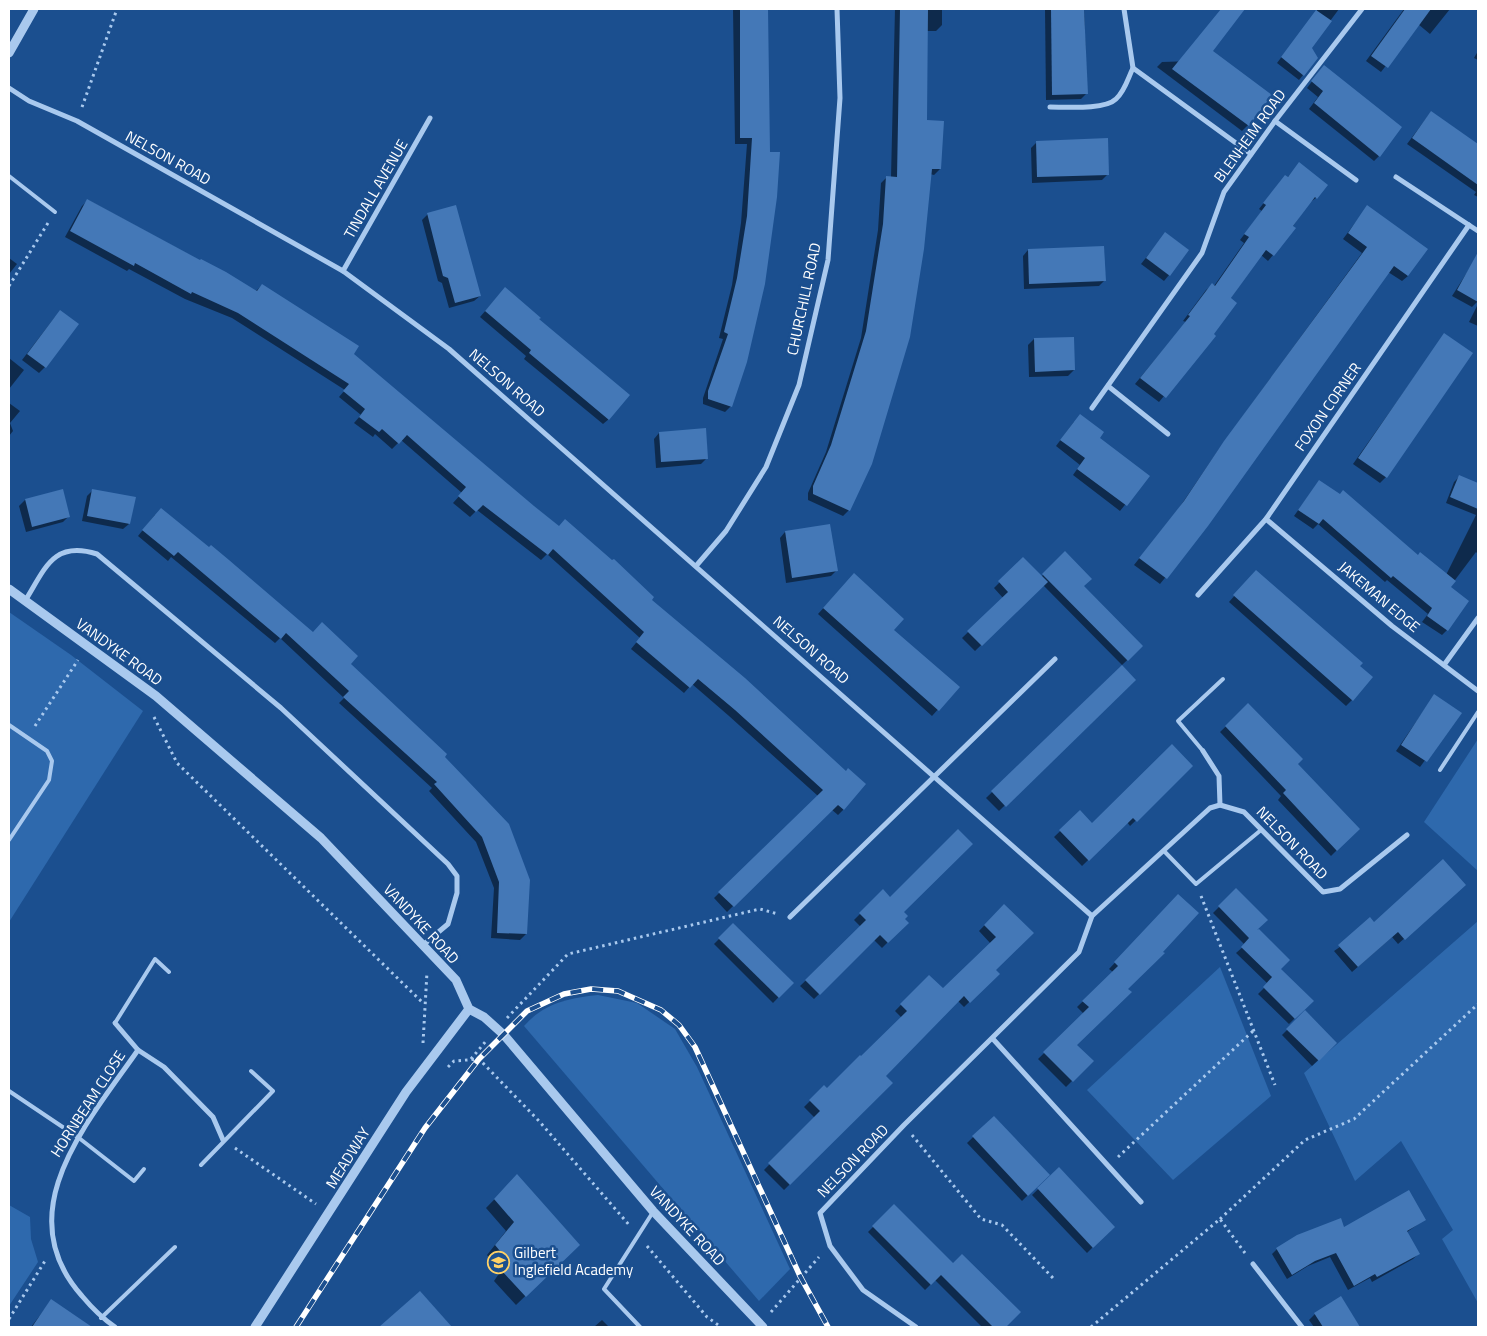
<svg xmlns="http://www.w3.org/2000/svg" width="1487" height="1336" font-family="'Titillium Web',sans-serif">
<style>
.green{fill:#2e69ad}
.shadow{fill:#0007}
.building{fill:#4478b7}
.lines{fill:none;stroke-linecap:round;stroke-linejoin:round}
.path{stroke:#a9c9ee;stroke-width:3;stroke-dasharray:2.5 4;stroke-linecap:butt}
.service{stroke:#a9c9ee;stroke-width:4}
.minor{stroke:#a9c9ee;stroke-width:5}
.tertiary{stroke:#a9c9ee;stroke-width:9}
.rail-casing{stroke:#fff;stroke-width:5.5}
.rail{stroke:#1b4f8f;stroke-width:4;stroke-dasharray:11;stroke-linecap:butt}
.labels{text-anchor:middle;stroke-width:5;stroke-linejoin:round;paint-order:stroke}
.street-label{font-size:15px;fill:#fff;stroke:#1b4f8f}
.poi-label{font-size:15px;fill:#fff;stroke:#1b4f8f;text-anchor:start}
</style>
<rect width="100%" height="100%" fill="#1b4f8f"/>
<g class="green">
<polygon points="9,612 71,655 143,711 9,922"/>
<polygon points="1478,739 1478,871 1424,822"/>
<polygon points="1478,921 1478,1303 1442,1239 1453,1230 1401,1141 1355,1181 1304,1073"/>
<polygon points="1220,967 1271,1096 1173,1180 1087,1090"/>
<path d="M598,995L637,1003L675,1029L697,1067L790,1269L759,1301L524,1026C544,1003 569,998 598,995Z"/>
<polygon points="9,1205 30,1217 31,1239 38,1262 9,1306"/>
</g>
<g class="shadow">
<polygon points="733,9 766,9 768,153 731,406 725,412 703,404 703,398 723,339 719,338 732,285 741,223 747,144 735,144"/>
<polygon points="895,9 942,9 942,25 936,31 926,31 925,121 940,169 934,175 930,174 849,510 843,516 808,500 808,493 826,452 861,338 878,230 881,183 887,177 891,177"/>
<polygon points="1045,9 1084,9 1087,93 1081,99 1046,100"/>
<polygon points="1318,9 1339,9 1310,48 1303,75 1299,80 1277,63"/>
<polygon points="1404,9 1450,9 1430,34 1418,24 1381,72 1366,61"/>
<polygon points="1478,51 1478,60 1474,58"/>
<polygon points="1224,60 1248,125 1242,131 1157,67 1162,62"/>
<polygon points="1319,72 1379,156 1374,161 1309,109 1318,97 1307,88"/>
<polygon points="1431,112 1461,142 1478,149 1478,197 1474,195 1476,192 1407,144"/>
<polygon points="1037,142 1108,174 1102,180 1032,183 1031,148"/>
<polygon points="1299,164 1326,185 1316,198 1309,203 1273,255 1268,261 1261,255 1230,299 1184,372 1159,402 1135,384 1186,322 1183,321 1206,290 1212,285 1214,286 1244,243 1240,240 1262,211 1259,209 1280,182 1287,178"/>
<polygon points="88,200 256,291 262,285 352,354 534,507 650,600 844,809 838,815 831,809 727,912 714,898 818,796 729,716 692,684 684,693 631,649 640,638 547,554 541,560 477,510 470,517 453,503 462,493 401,440 392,449 375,434 373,437 354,423 361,415 339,397 345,390 232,318 185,299 129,269 127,271 65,237 82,206"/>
<polygon points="1367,207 1408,276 1402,281 1388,272 1207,526 1160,584 1134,565 1179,508 1219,449 1362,253 1343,239"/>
<polygon points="428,214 480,296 474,301 449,308 442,283 438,281 422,220"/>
<polygon points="1165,234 1169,275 1164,281 1141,264"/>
<polygon points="1028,250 1105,280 1099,286 1024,289 1023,256"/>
<polygon points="9,258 17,264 9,274"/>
<polygon points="1475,260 1478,261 1478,301 1472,307 1452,296"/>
<polygon points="499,295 538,320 609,419 603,424 524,359 526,356 480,317"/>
<polygon points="1478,304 1478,326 1469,322"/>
<polygon points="55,317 45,367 39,373 22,360"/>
<polygon points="1444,335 1386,477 1380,483 1353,464"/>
<polygon points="1034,339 1074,370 1068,376 1029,377 1028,345"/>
<polygon points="9,358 24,370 9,389"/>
<polygon points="9,403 20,411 10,423 13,431 9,436"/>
<polygon points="1074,422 1148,476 1120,511 1073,475 1080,465 1056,446"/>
<polygon points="659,433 707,458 701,464 656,468 654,439"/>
<polygon points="1459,477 1478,484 1478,554 1476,552 1449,588 1447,630 1442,635 1422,622 1428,614 1387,580 1385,582 1318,524 1313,529 1294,516 1319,481 1418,556 1446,575 1476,515 1446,503 1454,482"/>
<polygon points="62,490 69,516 63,522 26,532 19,506 25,500"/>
<polygon points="93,490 129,524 123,529 82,521 87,496"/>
<polygon points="155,515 349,664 443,757 508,825 526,934 520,940 491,938 494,888 476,842 429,791 432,788 339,703 344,698 280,638 275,643 171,557 168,561 138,536"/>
<polygon points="785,532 837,570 831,576 786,583 780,538"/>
<polygon points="1065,553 1083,587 1142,646 1122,665 1043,585 975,651 962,638 1003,598 994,588 1023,559 1041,577"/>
<polygon points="1250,578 1359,666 1352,700 1346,706 1229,602"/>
<polygon points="849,580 892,630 958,687 932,716 818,614"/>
<polygon points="1122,666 1134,680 999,811 986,798"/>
<polygon points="1434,696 1460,713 1420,767 1396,751"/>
<polygon points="1248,705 1296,764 1358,829 1331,856 1278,800 1281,796 1220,732"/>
<polygon points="1192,766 1130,826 1127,822 1082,866 1054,837 1080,812 1092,825"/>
<polygon points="1236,890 1252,934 1279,969 1312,1001 1289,1024 1258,994 1268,984 1236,953 1245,945 1213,913"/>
<polygon points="1459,890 1398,944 1392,937 1352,972 1334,951 1374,924"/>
<polygon points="883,891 903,912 901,929 882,948 874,940 814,999 800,986 861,927 854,920"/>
<polygon points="1173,901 1127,989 1076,1045 1092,1061 1066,1087 1038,1059 1084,1014 1077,1007 1113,972 1109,969"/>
<polygon points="1004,905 995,970 998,974 964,1007 958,1001 884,1076 892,1083 784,1190 764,1170 815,1118 804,1107 824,1087 827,1090 902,1018 895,1011 929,976 943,990 991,944 979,931"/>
<polygon points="733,925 792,983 773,1003 714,944"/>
<polygon points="1305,1012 1336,1043 1312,1066 1282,1035"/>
<polygon points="994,1117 1048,1175 1022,1201 967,1143"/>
<polygon points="1059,1169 1113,1227 1087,1253 1032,1195"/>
<polygon points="517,1176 578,1245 516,1305 494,1281 500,1272 487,1255 506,1231 486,1208"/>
<polygon points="894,1206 953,1265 1019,1312 1005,1327 982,1327 935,1280 925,1290 868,1232"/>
<polygon points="1424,1220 1407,1232 1418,1254 1413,1259 1372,1282 1370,1278 1348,1290 1330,1257 1308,1266 1287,1279 1272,1254 1277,1249"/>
<polygon points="420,1293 450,1327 381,1327"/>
<polygon points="51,1301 81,1321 76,1327 31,1327"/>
<polygon points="1315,1314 1345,1322 1336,1327 1314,1327 1309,1320"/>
<polygon points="602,1320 609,1327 594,1327"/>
</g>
<g class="building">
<polygon points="740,9 768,9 770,152 780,152 777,197 765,284 747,362 732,407 708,399 708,391 728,334 724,332 737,278 747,216 752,138 740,138"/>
<polygon points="900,9 928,9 927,120 944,121 941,169 932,169 924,249 910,337 872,464 850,511 813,494 813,486 831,445 866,331 883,224 886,176 897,177"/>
<polygon points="1051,9 1084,9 1088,94 1052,95"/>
<polygon points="1221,9 1245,9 1213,51 1272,95 1249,126 1172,69"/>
<polygon points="1405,9 1431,9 1388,68 1371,56"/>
<polygon points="1316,10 1332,21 1312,48 1318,58 1304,76 1281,57"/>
<polygon points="1324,65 1402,127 1380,157 1314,103 1323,91 1311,81"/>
<polygon points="1431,111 1478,144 1478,185 1412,138"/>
<polygon points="1108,138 1109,175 1037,177 1036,141"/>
<polygon points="1299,162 1328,185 1317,199 1315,197 1293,226 1296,228 1274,256 1266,250 1231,298 1237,303 1214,334 1216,336 1166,398 1140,378 1190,316 1188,315 1212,283 1215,286 1249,237 1244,234 1266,205 1263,203 1285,175 1288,177"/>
<polygon points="87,199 200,260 201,259 226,272 257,291 262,284 359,346 354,354 534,506 559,526 565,519 612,560 614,559 654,597 652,600 745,678 846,771 848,768 866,784 844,810 838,805 734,907 718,892 823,790 735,710 698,679 690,688 636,642 644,632 553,549 548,555 483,505 476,512 458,496 466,487 407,435 399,444 382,429 379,432 359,417 365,409 343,391 349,384 238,313 192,292 191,294 135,263 134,266 70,231"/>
<polygon points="456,205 481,296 455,303 448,278 443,276 427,213"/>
<polygon points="1367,205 1428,249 1408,276 1394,266 1208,526 1167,579 1139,558 1184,501 1224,441 1367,247 1348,233"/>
<polygon points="1165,232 1189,250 1170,276 1146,258"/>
<polygon points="1104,246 1106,281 1029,284 1028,249"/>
<polygon points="1478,252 1478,302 1457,290"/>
<polygon points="505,287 541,318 539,319 630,395 609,420 529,353 531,350 485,311"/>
<polygon points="60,310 79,324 46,368 27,354"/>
<polygon points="1444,333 1473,353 1387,478 1358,458"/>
<polygon points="1074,337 1075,370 1035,372 1034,338"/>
<polygon points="1080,414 1104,432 1100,438 1150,476 1127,506 1077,469 1085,458 1060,440"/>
<polygon points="706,428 708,459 661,462 659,432"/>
<polygon points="1459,475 1478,483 1478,509 1450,497"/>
<polygon points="1319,480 1340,494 1343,490 1418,555 1420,552 1456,581 1451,587 1469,601 1448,631 1427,616 1432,608 1393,576 1391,578 1323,519 1319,524 1298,510"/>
<polygon points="63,489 70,517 32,527 25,499"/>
<polygon points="92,489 136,497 130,524 87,516"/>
<polygon points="161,508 209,547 211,545 229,560 313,632 322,622 358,656 351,664 447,754 445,757 509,824 530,880 527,934 497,933 499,882 482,837 434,784 437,782 343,697 349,691 286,633 281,639 178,552 174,556 142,530"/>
<polygon points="830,524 838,571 792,578 785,531"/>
<polygon points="1065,551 1092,579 1084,586 1143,646 1128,661 1042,574"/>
<polygon points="1023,557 1048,582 982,646 967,631 1008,592 998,581"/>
<polygon points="1256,570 1363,663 1360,666 1373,677 1353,701 1233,595"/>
<polygon points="854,573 904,619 894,630 960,687 939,711 823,608"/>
<polygon points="1122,665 1136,680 1006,807 991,791"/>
<polygon points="1434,694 1462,713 1427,762 1401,745"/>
<polygon points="1248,703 1303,759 1298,764 1360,829 1337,851 1283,793 1286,790 1225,726"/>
<polygon points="1172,744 1193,766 1137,822 1133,818 1089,861 1059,830 1080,810 1092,823"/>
<polygon points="958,829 973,844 904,912 908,916 905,919 909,923 888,943 880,935 820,995 805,980 866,920 859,913 883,889 890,897"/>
<polygon points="1443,859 1466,885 1405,940 1398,932 1358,967 1338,945 1370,917 1374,922"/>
<polygon points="1236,888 1268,920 1257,930 1259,929 1290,960 1281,969 1314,1001 1295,1019 1263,987 1272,977 1241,947 1249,938 1218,906"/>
<polygon points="1178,894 1199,913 1163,952 1165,953 1128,989 1132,992 1077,1045 1094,1061 1073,1082 1043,1052 1089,1007 1082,1001 1118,966 1114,962"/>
<polygon points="1004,904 1034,933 996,970 1000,974 970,1003 964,996 886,1076 893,1083 790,1185 768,1163 820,1111 809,1100 824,1085 827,1088 860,1055 861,1056 907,1011 900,1004 929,975 943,988 996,937 984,925"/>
<polygon points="733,923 794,983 779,998 718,938"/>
<polygon points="1305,1010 1337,1043 1319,1061 1286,1029"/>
<polygon points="994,1116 1050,1175 1028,1196 972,1136"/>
<polygon points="1059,1167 1115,1227 1093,1248 1037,1188"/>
<polygon points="517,1174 580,1245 526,1297 502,1271 509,1262 495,1245 514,1222 494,1199"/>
<polygon points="1409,1190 1426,1220 1407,1231 1420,1254 1377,1277 1375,1274 1354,1286 1336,1253 1315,1261 1292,1275 1276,1248 1297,1235 1341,1218 1344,1227"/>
<polygon points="894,1204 953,1263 962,1254 1021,1312 1006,1327 993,1327 941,1275 931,1285 872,1226"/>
<polygon points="420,1291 452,1327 379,1327"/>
<polygon points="1341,1296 1360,1327 1323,1327 1314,1313"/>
<polygon points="51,1299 92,1327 32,1327"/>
</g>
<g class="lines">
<g class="path">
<polyline points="82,107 117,9"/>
<polyline points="9,286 48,223"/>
<polyline points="154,717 177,763 424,1004"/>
<polyline points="35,726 78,660"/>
<polyline points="1201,896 1275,1085"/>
<polyline points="507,1018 568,954 760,909 778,914"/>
<polyline points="423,1043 427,972"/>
<polyline points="471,1059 486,1041"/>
<polyline points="448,1067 454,1061 479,1059 539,1121 630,1226"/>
<polyline points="912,1135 981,1219 1002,1225 1053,1278"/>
<polyline points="235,1148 316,1204"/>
<polyline points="1118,1157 1253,1031"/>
<polyline points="1220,1219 1305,1140 1354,1119 1478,1004"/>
<polyline points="647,1246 707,1317 721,1327"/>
<polyline points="771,1312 819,1257"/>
<polyline points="9,1319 45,1261"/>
<polyline points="1091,1327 1220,1219 1245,1253"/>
</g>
<g class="service">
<polyline points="9,176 55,212"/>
<polyline points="9,725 47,751 52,761 49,780 9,840"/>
<polyline points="1203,751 1178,721 1223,679"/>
<polyline points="1440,770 1478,712"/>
<polyline points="1164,851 1196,884 1261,830"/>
<polyline points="115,1023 155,959 169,972"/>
<polyline points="9,1091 79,1138 134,1181 144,1169"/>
<polyline points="201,1165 273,1091 251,1071"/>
<polyline points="101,1318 175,1247"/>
<polyline points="640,1327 604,1289 653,1212"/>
</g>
<g class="minor">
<polyline points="1124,9 1133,68 1251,154"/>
<polyline points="9,88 29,101 77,121 343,271 449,349 1092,916"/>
<path d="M1050,107C1066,107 1105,110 1116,99C1125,91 1128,78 1133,68"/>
<polyline points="1275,121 1356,180"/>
<polyline points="1396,177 1478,231"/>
<polyline points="343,271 430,118"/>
<polyline points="1108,386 1168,434"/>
<polyline points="1092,408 1202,253 1224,192 1275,121 1362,9"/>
<polyline points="1266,519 1392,626 1478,691"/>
<polyline points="696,566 726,531 766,467 799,385 828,260 840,98 837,9"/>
<polyline points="1198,595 1266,519 1469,225"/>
<path d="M25,601C45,569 53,540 97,554L281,708L448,864L457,876V893L448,924L423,945"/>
<polyline points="1444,665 1478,618"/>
<polyline points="1203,751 1219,776 1220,805"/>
<polyline points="790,917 1055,659"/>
<polyline points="115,1023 138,1050 164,1067 213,1117 223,1140"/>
<polyline points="993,1039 1141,1202"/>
<polyline points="1253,1264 1302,1327"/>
<path d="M115,1327C102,1318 92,1308 82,1296C7,1212 88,1122 138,1050"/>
<polyline points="916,1327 863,1290 830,1246 820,1213 904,1125 1079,952 1092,916 1210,808 1220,805 1244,812 1323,892 1340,889 1407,835"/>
</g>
<g class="tertiary">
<polyline points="9,53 34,9"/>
<polyline points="9,589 156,696 321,838 456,980 469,1009 484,1017 504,1035 653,1211 763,1327"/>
<polyline points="255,1327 406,1092 469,1009"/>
</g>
<defs>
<polyline id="rail" points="296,1327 425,1128 479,1059 527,1011 564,994 591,989 618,991 661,1010 679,1025 695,1047 800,1276 828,1327"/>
</defs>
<use href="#rail" class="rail-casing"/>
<use href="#rail" class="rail"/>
</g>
<defs>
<symbol id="school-ring" viewBox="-11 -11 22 22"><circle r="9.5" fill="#1b4f8f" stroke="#ffd166" stroke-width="1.5"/><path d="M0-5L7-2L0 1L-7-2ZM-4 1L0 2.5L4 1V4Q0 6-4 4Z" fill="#ffd166"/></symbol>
</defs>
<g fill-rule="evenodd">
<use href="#school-ring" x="486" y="1250" width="25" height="25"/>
</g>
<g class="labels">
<g class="street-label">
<text transform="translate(1250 136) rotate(-54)" y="5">BLENHEIM ROAD</text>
<text transform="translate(168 158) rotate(29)" y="5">NELSON ROAD</text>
<text transform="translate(376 189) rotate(-60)" y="5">TINDALL AVENUE</text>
<text transform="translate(804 299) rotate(-78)" y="5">CHURCHILL ROAD</text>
<text transform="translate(507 383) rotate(41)" y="5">NELSON ROAD</text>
<text transform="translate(1328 407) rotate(-55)" y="5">FOXON CORNER</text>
<text transform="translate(1379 597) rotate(40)" y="5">JAKEMAN EDGE</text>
<text transform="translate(811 650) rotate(41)" y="5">NELSON ROAD</text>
<text transform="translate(119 652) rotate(36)" y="5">VANDYKE ROAD</text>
<text transform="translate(1292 843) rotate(46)" y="5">NELSON ROAD</text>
<text transform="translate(421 924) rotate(47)" y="5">VANDYKE ROAD</text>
<text transform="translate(88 1104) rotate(-57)" y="5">HORNBEAM CLOSE</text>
<text transform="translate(348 1158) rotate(-58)" y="5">MEADWAY</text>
<text transform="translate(853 1161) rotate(-46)" y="5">NELSON ROAD</text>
<text transform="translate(687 1226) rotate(47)" y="5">VANDYKE ROAD</text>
</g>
<g class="poi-label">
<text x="514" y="1258">Gilbert<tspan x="514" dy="17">Inglefield Academy</tspan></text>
</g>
</g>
<rect width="1487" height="1336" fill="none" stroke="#ffffff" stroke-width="20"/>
</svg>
